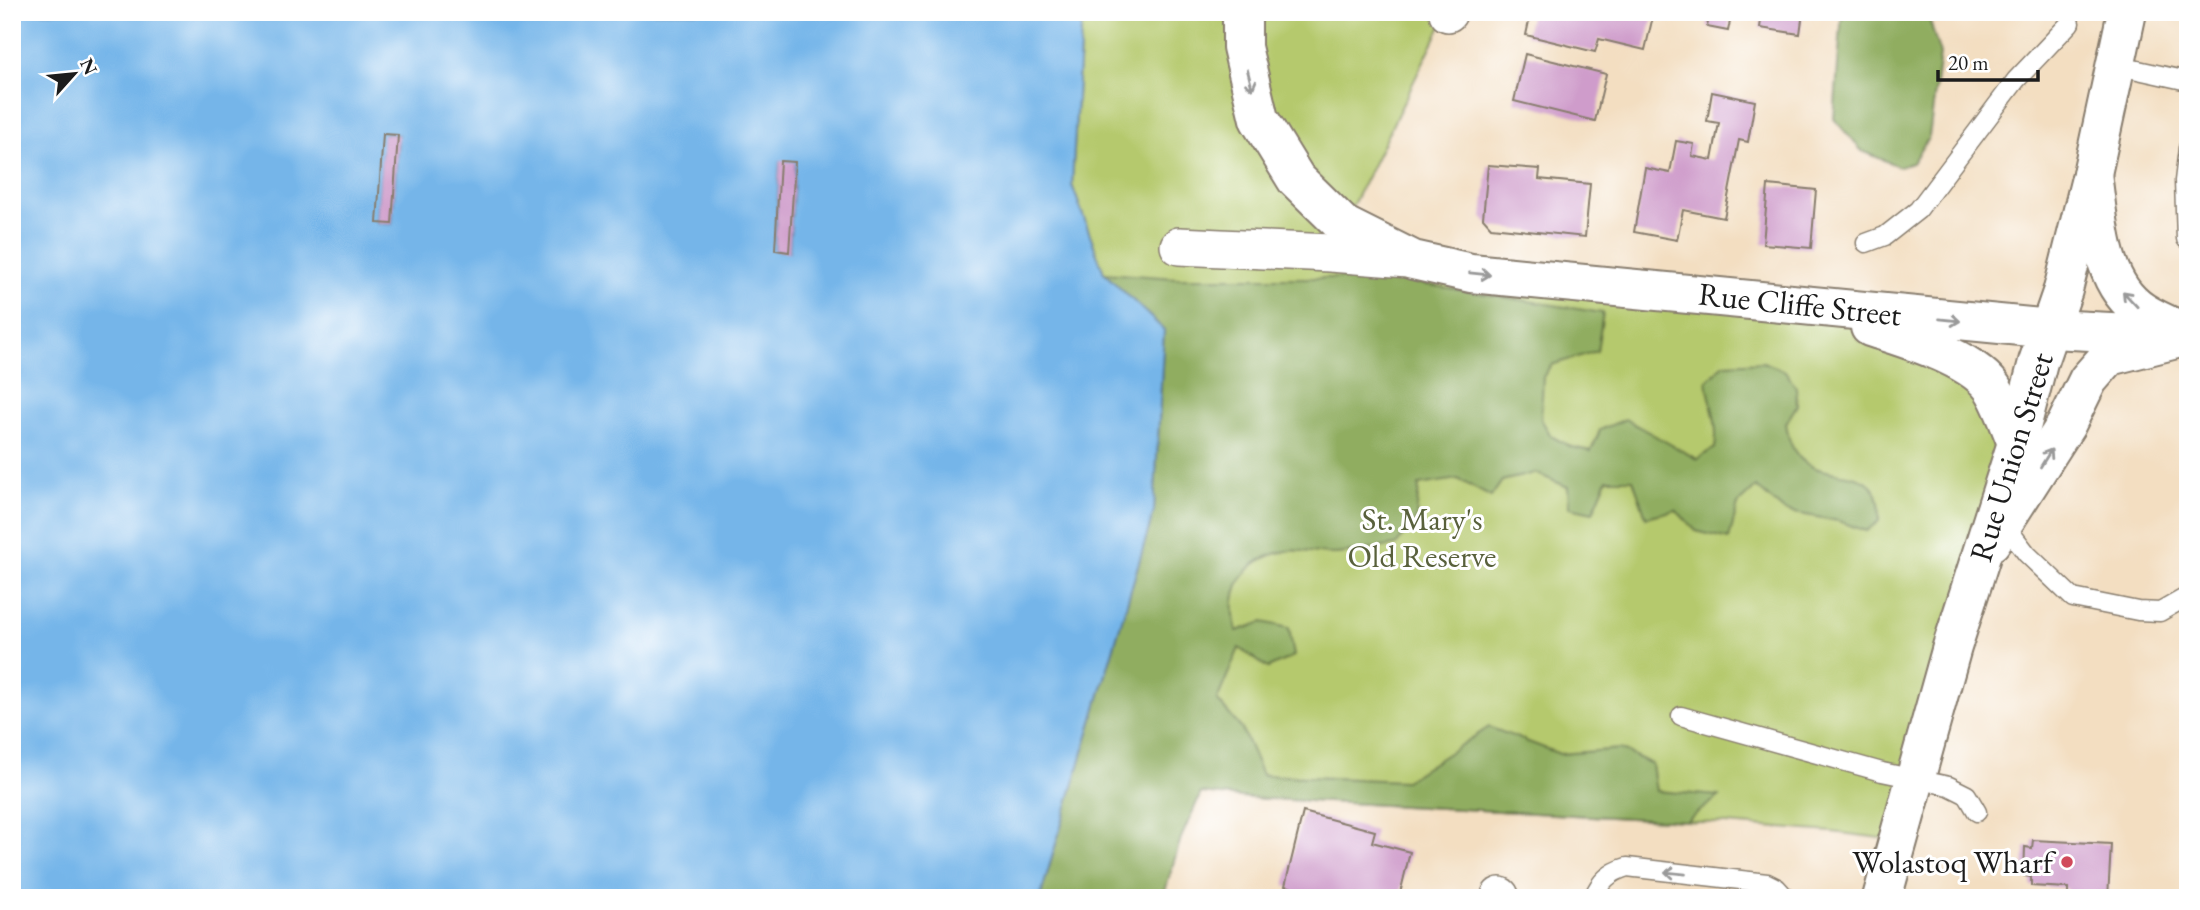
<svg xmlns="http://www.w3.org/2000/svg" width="2200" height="910" font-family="'EB Garamond',serif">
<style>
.green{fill:#b5c96d;stroke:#687244;stroke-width:2}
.forest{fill:#90ad60;stroke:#56643e;stroke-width:2}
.water{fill:#75b5e9;stroke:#486882;stroke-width:2;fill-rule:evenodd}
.building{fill:#cf9ccb}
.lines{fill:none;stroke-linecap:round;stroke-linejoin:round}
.lane-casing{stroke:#887d6e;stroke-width:21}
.street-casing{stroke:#887d6e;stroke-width:40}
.secondary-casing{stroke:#887d6e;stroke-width:42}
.primary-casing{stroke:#887d6e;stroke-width:42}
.lane{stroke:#fff;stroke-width:18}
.street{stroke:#fff;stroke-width:37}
.secondary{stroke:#fff;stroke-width:38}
.primary{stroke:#fff;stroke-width:38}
.oneway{stroke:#999}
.poi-dot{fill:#d1495b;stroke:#fff;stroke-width:2.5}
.labels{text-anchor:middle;stroke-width:6;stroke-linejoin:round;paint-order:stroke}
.street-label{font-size:32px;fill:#1c1c1c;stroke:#fff}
.park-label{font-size:32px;fill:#59613c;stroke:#fff}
.poi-label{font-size:32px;fill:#1c1c1c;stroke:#fff;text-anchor:end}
</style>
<rect width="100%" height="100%" fill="#fff"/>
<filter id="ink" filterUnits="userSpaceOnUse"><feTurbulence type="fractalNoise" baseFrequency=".0143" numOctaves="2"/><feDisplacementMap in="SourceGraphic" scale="14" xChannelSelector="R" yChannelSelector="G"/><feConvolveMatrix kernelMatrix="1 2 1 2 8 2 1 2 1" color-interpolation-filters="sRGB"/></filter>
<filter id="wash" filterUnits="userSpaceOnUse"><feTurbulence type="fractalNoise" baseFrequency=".00686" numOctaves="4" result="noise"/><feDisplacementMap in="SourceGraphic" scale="28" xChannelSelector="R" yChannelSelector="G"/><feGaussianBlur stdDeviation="1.57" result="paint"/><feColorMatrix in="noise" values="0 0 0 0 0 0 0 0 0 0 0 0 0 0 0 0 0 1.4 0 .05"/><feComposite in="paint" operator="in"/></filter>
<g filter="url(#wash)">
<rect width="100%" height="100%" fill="#f3dec1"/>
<polygon class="green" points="1082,12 1448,12 1343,225 1413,260 1805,304 1938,350 2017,443 1897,840 1832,832 1686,821 1250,798 1075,779 1104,273 1072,185"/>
<g class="forest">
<polygon points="1842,12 1927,12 1940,54 1929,137 1912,163 1900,167 1862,151 1834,119"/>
<path d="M1104,273L1177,278H1385L1603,313L1597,351L1551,365L1543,377L1541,419L1551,436L1571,447L1591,451L1600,430L1625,419L1697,459L1715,448C1719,422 1710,406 1707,381L1724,364L1764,362L1785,371L1796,387L1797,405L1786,423C1788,436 1790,447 1800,458C1826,486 1887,457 1879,521L1866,531L1838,521L1784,511L1756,487L1738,504L1729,539L1696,531L1676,510L1646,517L1633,479H1607L1593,512L1569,507L1568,487L1535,473L1502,481L1491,497L1458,479L1419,485L1416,519L1396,545C1375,548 1352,554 1331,554C1317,554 1301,549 1287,551C1243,559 1226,590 1237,631L1263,622L1289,628L1294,656L1268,668L1239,648L1217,700L1242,729L1262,775L1405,781L1489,727L1560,754L1620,749L1652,764L1656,791L1720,796L1686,821L1250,798L1201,793L1181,838L1163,898H1040L1154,511L1164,330Z"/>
</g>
<path class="water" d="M12,12H1082L1072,185L1104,273L1164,330L1154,511L1040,898H12ZM384,134L398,135L392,224L377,223ZM780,162L795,163L789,251L775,250Z"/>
<g id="blocks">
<g class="building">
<polygon points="1531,12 1654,12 1645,50 1599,39 1595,52 1526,35"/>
<polygon points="1710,12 1732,12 1728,31 1707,27"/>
<polygon points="1762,12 1803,12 1800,34 1760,28"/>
<polygon points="1525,54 1606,74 1595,121 1514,101"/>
<polygon points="1712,92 1755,101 1748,142 1739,140 1724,218 1683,210 1677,240 1634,232 1645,168 1670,173 1676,141 1694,144 1692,156 1712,160 1719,123 1707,121"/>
<polygon points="383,134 398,135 392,224 377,223"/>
<polygon points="780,161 795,162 789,252 775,250"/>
<polygon points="1488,165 1540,169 1539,179 1590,184 1585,237 1491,227 1483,218"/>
<polygon points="1768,185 1816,190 1811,248 1763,244"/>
<polygon points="1303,812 1375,831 1372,842 1410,852 1399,898 1375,898 1358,893 1356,898 1287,898 1290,887 1285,886"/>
<polygon points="2033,840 2111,844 2108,898 2068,898 2068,888 2031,886 2031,877 2024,876 2025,847 2032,848"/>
</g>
</g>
</g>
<g filter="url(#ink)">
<use href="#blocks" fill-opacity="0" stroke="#887d6e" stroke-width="2"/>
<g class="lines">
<defs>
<g id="lane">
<polyline points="2115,65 2188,81"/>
<polyline points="2186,239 2184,181 2188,148"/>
<polyline points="1866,243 1885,236 1918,210 2016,80 2070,23"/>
<polyline points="2004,524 2027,554 2073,598 2138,611 2160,612 2188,596"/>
<polyline points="1681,716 1882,772 1949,786 1967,795 1977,812"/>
<path d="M1593,898C1600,881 1610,872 1627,867L1767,883L1777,888L1786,898"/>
</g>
<g id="street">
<polyline points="1448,13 1448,12"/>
<polyline points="1179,246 1330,253 1408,259"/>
<polyline points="1500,898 1500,896"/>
</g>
<g id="secondary">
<path d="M2092,174C2099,220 2099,284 2143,312C2157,321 2173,327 2188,334"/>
<polyline points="2051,329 2150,334"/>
<polyline points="1991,542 2066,425 2088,380 2109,356 2188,336"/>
</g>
<g id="primary">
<polyline points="1242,12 1242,47 1259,119 1296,179 1343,225 1413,260 1471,273 2051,329"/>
<path d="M1870,327C1906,339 1976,358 1995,392C2004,408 2010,426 2017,443"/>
<polyline points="1882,898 1952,647 2017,443 2038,362 2063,290 2092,174 2127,12"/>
</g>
</defs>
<use href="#lane" class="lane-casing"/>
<use href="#street" class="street-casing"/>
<use href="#secondary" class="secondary-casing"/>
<use href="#primary" class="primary-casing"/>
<use href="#lane" class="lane"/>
<use href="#street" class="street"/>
<use href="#secondary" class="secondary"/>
<use href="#primary" class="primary"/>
</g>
<defs><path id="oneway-shaft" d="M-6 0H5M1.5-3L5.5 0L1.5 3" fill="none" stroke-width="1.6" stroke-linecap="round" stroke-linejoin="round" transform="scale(1.75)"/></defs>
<g class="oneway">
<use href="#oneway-shaft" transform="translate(1250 80) rotate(76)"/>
<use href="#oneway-shaft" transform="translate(1480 274) rotate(6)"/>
<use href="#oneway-shaft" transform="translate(2130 299) rotate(-133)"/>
<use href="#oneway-shaft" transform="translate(1950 320) rotate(6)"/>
<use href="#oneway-shaft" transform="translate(2046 458) rotate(-58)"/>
<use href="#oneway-shaft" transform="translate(1675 873) rotate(-174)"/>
</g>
</g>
<circle class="poi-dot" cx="2067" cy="862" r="7"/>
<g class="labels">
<g class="street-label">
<text transform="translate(1800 304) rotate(6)" y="11">Rue Cliffe Street</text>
<text transform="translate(2011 457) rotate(-73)" y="11">Rue Union Street</text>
</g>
<g class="park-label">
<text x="1422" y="530">St. Mary's<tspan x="1422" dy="37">Old Reserve</tspan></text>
</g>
<g class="poi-label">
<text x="2053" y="873">Wolastoq Wharf</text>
</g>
</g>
<rect width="2200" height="910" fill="none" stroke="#fff" stroke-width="42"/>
<g transform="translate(74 74) rotate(63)" stroke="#ffffff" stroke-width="5" paint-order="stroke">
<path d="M0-5L12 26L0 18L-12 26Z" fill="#1c1c1c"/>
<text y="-10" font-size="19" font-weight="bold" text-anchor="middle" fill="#1c1c1c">N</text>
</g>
<path d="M1938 70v10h100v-10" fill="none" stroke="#1c1c1c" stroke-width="3.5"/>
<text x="1948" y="70" font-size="21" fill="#1c1c1c" stroke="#ffffff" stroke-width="5" paint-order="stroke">20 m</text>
</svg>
